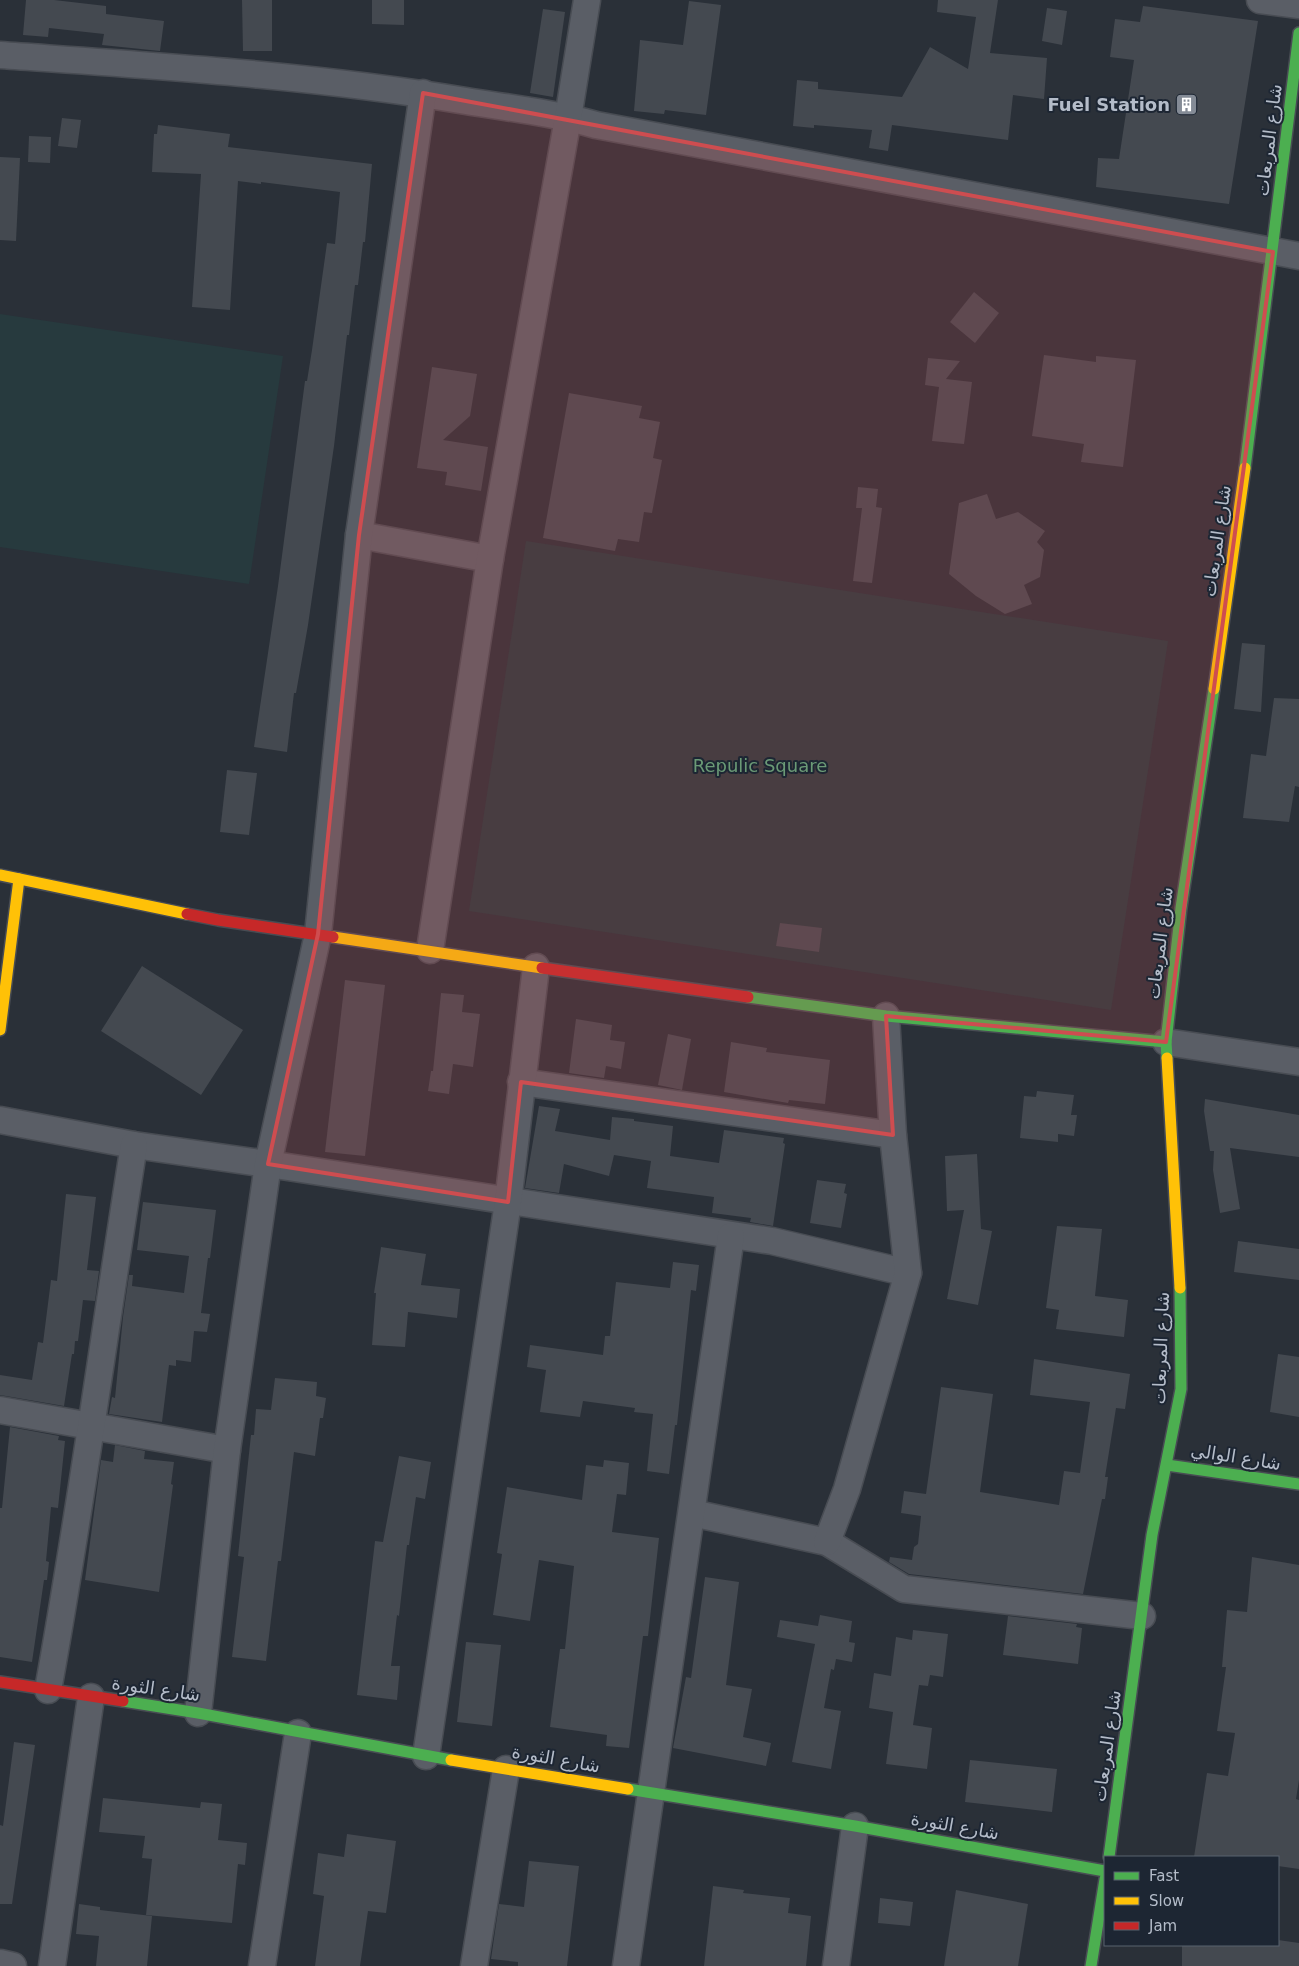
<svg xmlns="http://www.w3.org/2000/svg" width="1299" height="1966" font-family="'DejaVu Sans','Noto Naskh Arabic',sans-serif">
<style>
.green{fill:#273a3e}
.building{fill:#444950}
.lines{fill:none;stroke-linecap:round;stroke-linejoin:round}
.street-casing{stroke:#484c53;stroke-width:29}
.fast-casing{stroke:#484c53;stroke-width:14}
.slow-casing{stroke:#484c53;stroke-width:14}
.jam-casing{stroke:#484c53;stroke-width:14}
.street{stroke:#5a5e66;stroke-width:26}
.fast{stroke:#4caf50;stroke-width:11}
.slow{stroke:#ffc107;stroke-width:11}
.jam{stroke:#c62828;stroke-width:11}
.marked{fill:#ce4d50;fill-opacity:0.2;stroke:#ce4d50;stroke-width:4;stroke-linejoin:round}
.labels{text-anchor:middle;stroke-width:4;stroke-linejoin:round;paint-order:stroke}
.poi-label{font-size:18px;font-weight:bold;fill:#b4bcc9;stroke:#1d2633;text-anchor:end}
.street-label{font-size:18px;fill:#b4bcc9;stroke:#1d2633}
.park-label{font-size:18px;fill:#6b9a76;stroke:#1d2633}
</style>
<rect width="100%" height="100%" fill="#2a3038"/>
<g class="green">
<polygon points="0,314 283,356 249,584 0,547"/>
<polygon points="526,541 1168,641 1111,1010 469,911"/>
</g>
<g class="building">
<polygon points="26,0 54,0 106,6 106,14 164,21 160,51 102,45 104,34 49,28 48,37 23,35"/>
<polygon points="242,0 272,0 272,51 243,51"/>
<polygon points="372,0 404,0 404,25 372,24"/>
<polygon points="938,0 998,0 990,53 1047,58 1044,99 1013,95 1008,140 892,125 888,151 869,148 872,130 814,125 814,128 793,126 797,80 818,82 818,89 902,97 930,47 968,69 976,17 937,12"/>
<polygon points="689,1 721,5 706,115 665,110 664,114 634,111 640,40 683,45"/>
<polygon points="1143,6 1258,21 1229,204 1096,187 1098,158 1119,159 1134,60 1110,57 1115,19 1140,22"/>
<polygon points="1047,8 1067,11 1062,45 1042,41"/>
<polygon points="543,9 565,12 553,97 530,93"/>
<polygon points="62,118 81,120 77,148 58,146"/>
<polygon points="158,125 230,134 228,147 372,164 365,242 363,242 358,285 355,285 349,335 347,335 334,446 308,625 296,693 294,693 287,752 254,747 278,586 305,381 307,381 312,350 327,243 335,244 340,192 261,182 261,184 238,181 230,310 192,307 201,174 152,172 154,134 157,134"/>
<polygon points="29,136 51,137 50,163 28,162"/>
<polygon points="0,157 20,158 16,241 0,240"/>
<polygon points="974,292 999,313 975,343 950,322"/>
<polygon points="1044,355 1096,362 1096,356 1136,360 1123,467 1081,462 1084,444 1032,436"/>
<polygon points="928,358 960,361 946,379 972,382 964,444 932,441 939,387 925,385"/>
<polygon points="432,367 477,374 470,416 443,440 488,447 481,491 445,485 447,472 417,468"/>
<polygon points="569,393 642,406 639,418 660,422 653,458 662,460 652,513 644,512 639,542 618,539 615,551 543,538"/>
<polygon points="858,487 878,489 876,507 882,508 872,583 853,581 862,508 856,508"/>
<polygon points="987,494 996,519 1018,512 1045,531 1037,542 1044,550 1040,577 1024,585 1032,604 1005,614 976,596 949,574 959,503"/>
<polygon points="1242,643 1265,645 1261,712 1234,709"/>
<polygon points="1274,698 1299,699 1299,787 1295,786 1289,822 1243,818 1251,754 1266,756"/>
<polygon points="227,770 257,773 249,835 220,832"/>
<polygon points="780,923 822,928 819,952 776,946"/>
<polygon points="142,966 243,1030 201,1095 101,1031"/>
<polygon points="345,980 385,985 365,1156 325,1152"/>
<polygon points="441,993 464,995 462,1012 480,1014 473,1067 453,1064 449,1094 428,1091 431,1071 433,1071"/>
<polygon points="576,1019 612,1025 610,1040 625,1042 621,1069 606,1066 604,1078 569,1073"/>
<polygon points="668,1034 691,1039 682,1090 658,1085"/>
<polygon points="731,1042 767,1048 766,1052 830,1060 825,1104 789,1100 788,1103 724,1092"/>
<polygon points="1037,1091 1074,1095 1071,1115 1077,1115 1074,1136 1058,1134 1058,1142 1020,1138 1024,1096 1036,1097"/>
<polygon points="1205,1099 1299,1115 1299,1157 1230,1148 1240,1209 1220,1213 1213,1170 1214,1151 1210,1151 1204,1111"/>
<polygon points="539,1106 560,1109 555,1131 610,1140 612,1117 634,1119 634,1121 673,1126 670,1156 719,1163 724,1130 784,1138 783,1143 785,1144 773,1226 750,1222 751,1218 712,1213 714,1197 647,1188 651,1161 614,1155 609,1176 564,1164 559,1193 525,1188"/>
<polygon points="977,1154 981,1229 992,1231 978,1305 947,1299 964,1210 947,1211 945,1156"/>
<polygon points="817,1180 846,1184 844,1193 847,1194 841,1228 810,1223"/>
<polygon points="66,1194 96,1197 87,1270 99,1271 95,1301 83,1300 78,1341 75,1341 74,1354 72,1354 64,1406 0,1395 0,1375 32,1380 38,1342 43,1343 51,1280 57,1281"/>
<polygon points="143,1202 216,1210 210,1258 208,1258 201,1313 210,1314 207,1332 194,1331 191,1362 176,1360 176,1366 169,1365 162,1422 109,1414 112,1397 115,1398 123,1317 129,1275 133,1275 132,1286 184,1293 189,1256 137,1250"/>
<polygon points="1057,1226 1102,1229 1095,1296 1128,1300 1124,1337 1056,1329 1059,1310 1046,1308"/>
<polygon points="1238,1241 1299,1249 1299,1280 1234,1272"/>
<polygon points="381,1247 426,1254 421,1285 460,1289 457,1318 408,1312 405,1347 372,1345 376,1293 374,1293"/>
<polygon points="673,1262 699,1265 696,1291 691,1290 680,1396 677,1425 675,1425 669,1474 647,1471 653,1414 634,1412 635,1408 583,1401 580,1417 540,1412 546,1370 527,1367 530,1345 603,1355 605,1336 610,1336 616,1282 670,1288"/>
<polygon points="1278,1354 1299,1357 1299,1417 1270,1412"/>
<polygon points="1034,1359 1130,1374 1125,1409 1116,1408 1105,1477 1108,1477 1105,1499 1102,1499 1083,1594 909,1574 889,1562 890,1557 912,1560 914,1547 918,1544 921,1516 901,1513 904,1491 926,1494 941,1387 993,1394 980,1492 1059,1505 1064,1471 1080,1473 1090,1402 1030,1395"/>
<polygon points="275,1378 317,1382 316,1396 326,1398 323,1418 320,1418 315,1456 294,1452 281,1561 278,1561 266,1661 232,1657 244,1557 238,1556 251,1435 254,1435 256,1409 271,1410"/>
<polygon points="10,1427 59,1436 58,1440 65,1441 58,1508 51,1507 46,1561 49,1562 47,1580 44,1580 32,1662 0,1657 0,1508 2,1508"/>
<polygon points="115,1445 145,1451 144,1459 174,1462 171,1484 173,1485 159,1592 85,1580 101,1460 113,1462"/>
<polygon points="399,1456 431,1462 425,1499 416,1497 409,1545 407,1545 399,1616 397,1615 391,1666 400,1666 397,1700 357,1695 375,1541 383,1542"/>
<polygon points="604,1460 629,1463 626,1495 617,1494 612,1532 659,1538 648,1636 643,1636 629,1748 606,1746 607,1735 550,1727 560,1649 565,1649 574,1566 539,1560 530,1621 493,1615 502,1554 497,1553 507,1487 582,1500 586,1465 603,1467"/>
<polygon points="1252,1557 1299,1565 1299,1780 1296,1799 1299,1800 1299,1869 1278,1866 1278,1857 1194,1857 1207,1773 1228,1776 1235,1733 1217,1731 1226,1667 1222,1667 1227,1610 1247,1612"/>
<polygon points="705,1577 739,1582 726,1685 752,1689 743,1737 771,1743 766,1766 673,1748 686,1677 691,1678"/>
<polygon points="820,1615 852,1621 849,1642 855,1643 852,1662 836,1659 834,1670 831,1669 824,1708 841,1711 831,1769 792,1762 815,1644 777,1637 780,1620 818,1626"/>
<polygon points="1008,1616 1077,1624 1076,1627 1082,1628 1078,1664 1003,1655"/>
<polygon points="913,1630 948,1634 943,1677 930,1675 928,1686 919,1685 913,1725 932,1728 927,1769 886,1764 893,1712 869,1708 874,1673 891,1676 896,1637 912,1640"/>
<polygon points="466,1642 501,1645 492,1726 457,1722"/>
<polygon points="14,1742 35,1745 12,1904 0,1904 0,1825 3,1826"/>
<polygon points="970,1760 1057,1769 1052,1812 965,1802"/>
<polygon points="103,1798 200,1808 201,1802 222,1804 218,1840 247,1843 245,1865 238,1864 232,1923 146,1915 152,1859 142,1858 145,1836 99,1832"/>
<polygon points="347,1834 396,1841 386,1913 368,1911 360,1966 315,1966 324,1896 313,1894 318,1853 344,1857"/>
<polygon points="529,1861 579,1866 567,1966 518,1966 518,1962 491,1959 499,1904 524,1907"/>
<polygon points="713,1886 744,1890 743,1893 790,1898 788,1913 811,1916 806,1966 704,1966"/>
<polygon points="956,1890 1028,1904 1018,1966 944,1966"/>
<polygon points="880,1898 913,1902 910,1926 878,1923"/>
<polygon points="79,1904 100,1907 100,1910 152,1916 147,1966 96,1966 99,1936 76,1934"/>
<polygon points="1278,1940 1299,1943 1299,1966 1182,1966 1182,1945 1278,1945"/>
</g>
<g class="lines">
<defs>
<g id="street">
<polyline points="1260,0 1299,5"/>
<path d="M0,55C156,66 312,75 466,101C509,108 554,113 596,125L1299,256"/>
<polyline points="359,535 490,559"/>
<polyline points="430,950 490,559 568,118 587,0"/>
<polyline points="1166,1042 1299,1062"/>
<polyline points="521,1082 893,1135"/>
<polyline points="0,1120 134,1145 268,1164 772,1241 908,1273"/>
<polyline points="0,1410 227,1450"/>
<polyline points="692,1513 827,1542 904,1589 1142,1616"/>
<polyline points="827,1542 847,1489 908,1273 893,1135 886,1016"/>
<path d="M48,1690C81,1509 105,1327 134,1145"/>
<polyline points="198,1713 227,1450 268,1164 318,934 359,535 423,93"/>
<polyline points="426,1756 508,1202 536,967"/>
<polyline points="0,1963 13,1966"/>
<polyline points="52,1966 91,1697"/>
<polyline points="262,1966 298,1733"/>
<polyline points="474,1966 506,1769"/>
<polyline points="626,1966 731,1236"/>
<polyline points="836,1966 855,1826"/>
</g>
<g id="fast">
<polyline points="1245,468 1299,33"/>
<polyline points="748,997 886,1016 1166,1042"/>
<polyline points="1167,1058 1166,1042 1181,908 1214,689"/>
<polyline points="1167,1465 1299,1484"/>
<polyline points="123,1701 198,1713 451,1760"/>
<polyline points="628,1789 855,1826 1105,1871"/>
<polyline points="1109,1857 1152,1535 1181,1389 1180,1288"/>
<polyline points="1091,1966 1105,1879"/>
</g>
<g id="slow">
<polyline points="1214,689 1245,468"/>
<polyline points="0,875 187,914"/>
<polyline points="333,937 542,968"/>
<polyline points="0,1030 19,879"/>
<polyline points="1167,1058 1180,1288"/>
<polyline points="451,1760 628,1789"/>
</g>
<g id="jam">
<polyline points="187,914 218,920 333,937"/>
<polyline points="542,968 748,997"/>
<polyline points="0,1682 123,1701"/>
</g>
</defs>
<use href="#street" class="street-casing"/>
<use href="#fast" class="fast-casing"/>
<use href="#slow" class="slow-casing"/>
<use href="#jam" class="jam-casing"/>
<use href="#street" class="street"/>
<use href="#fast" class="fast"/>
<use href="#slow" class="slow"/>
<use href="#jam" class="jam"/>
</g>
<path class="marked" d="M423,93L1273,252L1166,1042L886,1016L893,1135L521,1082L508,1202L268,1164L318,934L359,535Z"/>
<defs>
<symbol id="building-square" viewBox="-11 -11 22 22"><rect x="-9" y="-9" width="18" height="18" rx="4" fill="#848b96" stroke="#1d2633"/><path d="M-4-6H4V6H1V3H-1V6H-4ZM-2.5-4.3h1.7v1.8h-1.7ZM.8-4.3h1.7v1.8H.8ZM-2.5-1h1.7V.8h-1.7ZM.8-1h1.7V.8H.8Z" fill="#fff"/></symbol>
</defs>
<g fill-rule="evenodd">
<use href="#building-square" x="1174" y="92" width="25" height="25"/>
</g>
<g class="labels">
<g class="poi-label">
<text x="1170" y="111">Fuel Station</text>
</g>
<g class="street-label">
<text transform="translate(1269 140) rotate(-83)" y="6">شارع المربعات</text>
<text transform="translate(1217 541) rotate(-82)" y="6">شارع المربعات</text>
<text transform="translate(1160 943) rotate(-83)" y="6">شارع المربعات</text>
<text transform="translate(1161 1348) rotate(-88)" y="6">شارع المربعات</text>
<text transform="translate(1236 1457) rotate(9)" y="6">شارع الوالي</text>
<text transform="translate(156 1689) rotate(8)" y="6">شارع الثورة</text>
<text transform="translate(1107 1746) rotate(-82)" y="6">شارع المربعات</text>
<text transform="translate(556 1759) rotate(10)" y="6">شارع الثورة</text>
<text transform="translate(955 1826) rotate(10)" y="6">شارع الثورة</text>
</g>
<g class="park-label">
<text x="760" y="772">Repulic Square</text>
</g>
</g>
<rect x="1104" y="1856" width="175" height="90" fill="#1d2633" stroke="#59626f"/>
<rect x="1114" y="1872" width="25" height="8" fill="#4caf50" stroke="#59626f"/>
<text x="1149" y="1881" font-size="15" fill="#b4bcc9">Fast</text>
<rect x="1114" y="1897" width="25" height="8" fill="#ffc107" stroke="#59626f"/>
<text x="1149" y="1906" font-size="15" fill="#b4bcc9">Slow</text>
<rect x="1114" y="1922" width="25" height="8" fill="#c62828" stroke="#59626f"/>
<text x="1149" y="1931" font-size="15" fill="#b4bcc9">Jam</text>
</svg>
